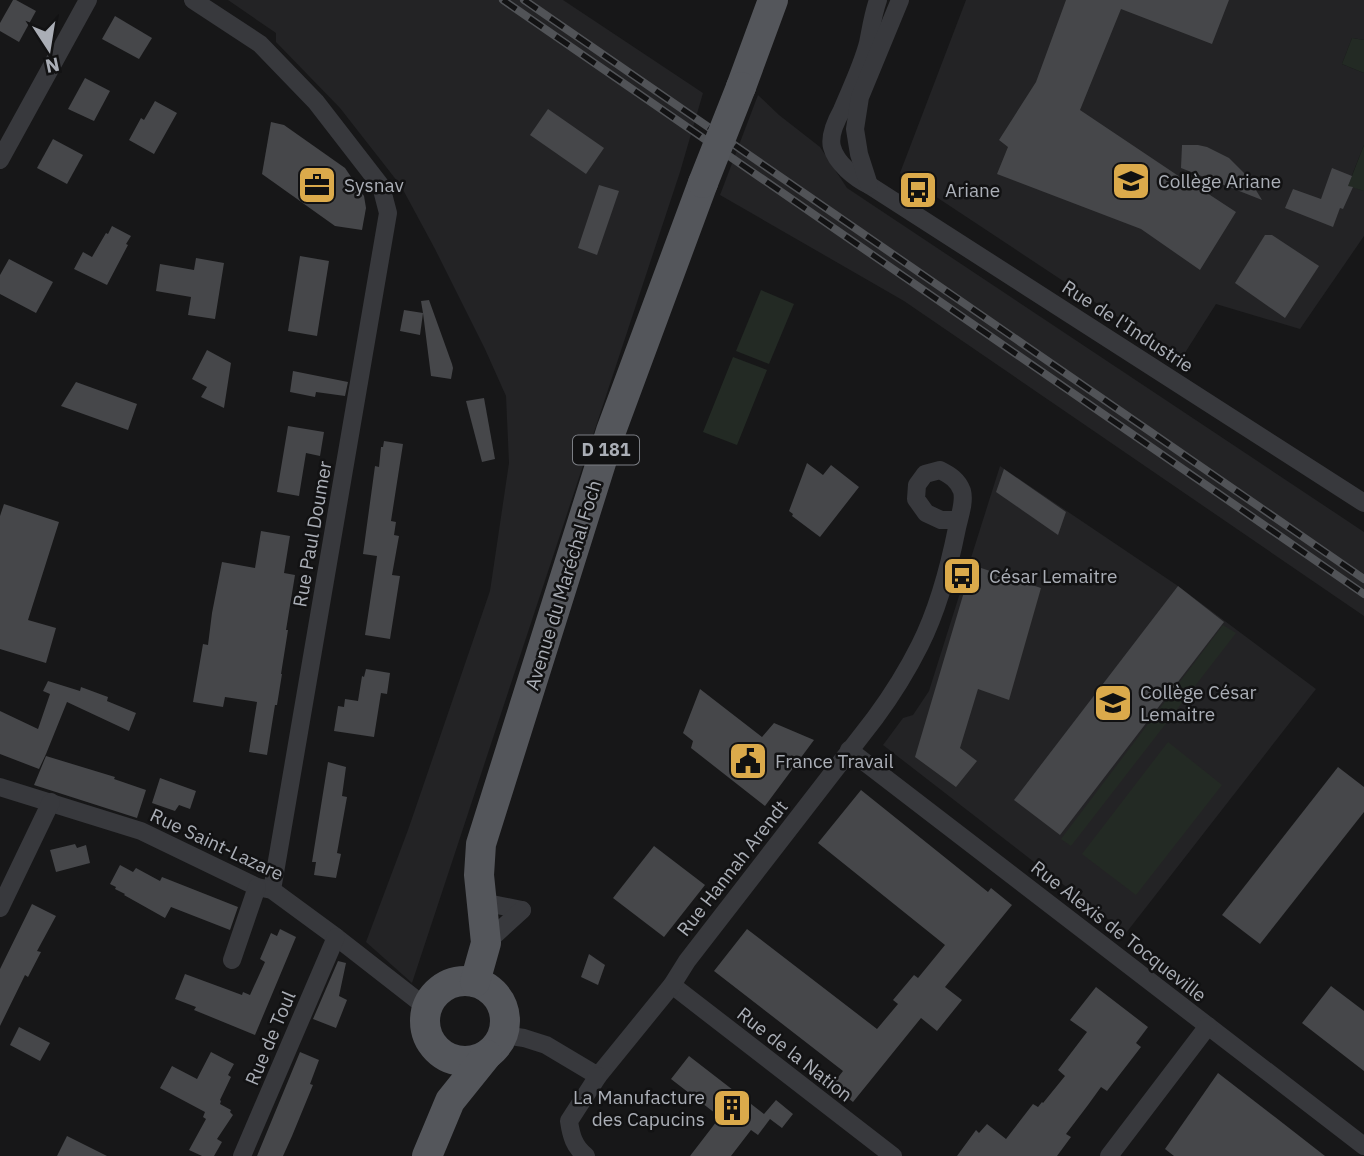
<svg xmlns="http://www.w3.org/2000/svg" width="1364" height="1156" font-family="'IBM Plex Sans',sans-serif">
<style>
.built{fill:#232325}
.green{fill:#232a24}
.building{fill:#46474a}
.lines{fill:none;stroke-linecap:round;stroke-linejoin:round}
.minor{stroke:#38393d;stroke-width:18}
.primary{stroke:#54565b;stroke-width:30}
.rail-casing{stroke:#515357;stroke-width:8}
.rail{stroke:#121213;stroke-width:5;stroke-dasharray:16;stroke-linecap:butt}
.primary-bridge{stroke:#54565b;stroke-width:30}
.labels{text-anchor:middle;stroke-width:5;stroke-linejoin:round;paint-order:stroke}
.shield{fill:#121213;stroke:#7c7f85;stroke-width:2}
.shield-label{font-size:18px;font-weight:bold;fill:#aaaeb6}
.poi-label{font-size:19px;fill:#aaaeb6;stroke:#121213;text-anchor:start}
.street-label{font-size:19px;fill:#aaaeb6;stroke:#121213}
</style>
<rect width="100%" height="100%" fill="#171718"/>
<g class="built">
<polygon points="228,0 563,0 703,93 680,172 412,983 366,942 408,830 490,591 509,463 506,396 485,349 435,249 401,186 340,108 276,42 276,33"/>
<polygon points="966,0 1364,0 1364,40 1352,38 1342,64 1364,73 1364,145 1348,185 1364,191 1364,236 1300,329 1216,304 1181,359 900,173"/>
<polygon points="758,95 779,115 820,147 847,188 1364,532 1364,616 904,301 720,195"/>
<polygon points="1000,466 1178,586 1316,689 1126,933 883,745 903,718 913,715 929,691"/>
</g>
<g class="green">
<polygon points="1352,38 1364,40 1364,73 1342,64"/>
<polygon points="1364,145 1364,191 1348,186"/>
<polygon points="761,290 794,304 769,364 736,351"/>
<polygon points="733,357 767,370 737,445 703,432"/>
<polygon points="1223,625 1236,633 1071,846 1061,839"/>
<polygon points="1168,742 1222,785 1136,895 1082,854"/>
</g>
<g class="building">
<polygon points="13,0 16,0 36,11 19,42 0,31 0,23"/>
<polygon points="1066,0 1229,0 1212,44 1121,9 1080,110 1180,177 1181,176 1236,212 1200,270 1141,229 997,174 1008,147 999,140 1036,82"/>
<polygon points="115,16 152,38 139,59 102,39"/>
<polygon points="85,78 110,91 94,121 68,109"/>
<polygon points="155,101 177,113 154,154 129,140 141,118 144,120"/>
<polygon points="548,109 604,148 586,174 530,135"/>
<polygon points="271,122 284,125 345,168 364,196 366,208 362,230 335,226 262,174"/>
<polygon points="53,139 83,155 67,184 37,168"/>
<polygon points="1182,145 1198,145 1207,147 1229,158 1248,177 1262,200 1181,168"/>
<polygon points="1332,168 1352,176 1348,186 1353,187 1343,209 1340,208 1333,227 1285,208 1293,189 1321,199"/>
<polygon points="599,185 619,191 597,255 578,248"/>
<polygon points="112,226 131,236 126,244 128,245 107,285 74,269 83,252 92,257 106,233 108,234"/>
<polygon points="1265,235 1272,235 1319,266 1285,318 1235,283"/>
<polygon points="300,256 329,261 317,336 288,331"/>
<polygon points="196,258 224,263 215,319 188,315 191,297 156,291 160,264 194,270"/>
<polygon points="9,259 53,282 36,313 0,294 0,275"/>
<polygon points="429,300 452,364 453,368 451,379 431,376 423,313 420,335 400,331 404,310 423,313 421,301"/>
<polygon points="207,350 231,363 224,408 201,397 207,387 192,379"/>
<polygon points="293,371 348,382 345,396 316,392 315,397 290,392"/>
<polygon points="76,382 137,404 128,430 61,406"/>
<polygon points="484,398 495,459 482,462 466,401"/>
<polygon points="288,426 324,432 320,456 306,453 299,496 277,492"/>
<polygon points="384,441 403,444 391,521 396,522 394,535 399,536 392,575 400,576 390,639 365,635 377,556 363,554 375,466 379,467 381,447 383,447"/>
<polygon points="807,463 823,475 831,465 859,487 820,537 792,516 793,514 789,511"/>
<polygon points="1004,469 1066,512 1058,535 996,492"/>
<polygon points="4,504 59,522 28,620 56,628 46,663 0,649 0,516"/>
<polygon points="261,531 290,536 284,573 295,575 286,630 288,630 281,674 282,674 277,705 275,705 267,755 249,752 257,702 225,697 223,707 193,702 203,644 208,645 212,613 222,562 255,568"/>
<polygon points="972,565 1041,588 1009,700 978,689 960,748 977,761 956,787 915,757"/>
<polygon points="1178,586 1224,622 1060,835 1014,800"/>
<polygon points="366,669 390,673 387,694 381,693 374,737 334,731 338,706 344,707 345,699 358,701 362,676 364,677"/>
<polygon points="48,681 80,691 81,687 108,697 107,701 136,713 129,731 67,702 46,754 39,769 0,754 0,711 38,729 50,694 43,691"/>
<polygon points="700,689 762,737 774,723 814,740 765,806 691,748 693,741 683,733"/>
<polygon points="46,756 115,777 114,779 146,790 137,818 34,785"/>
<polygon points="328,762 346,767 342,796 347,797 337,853 341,854 336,878 314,875 316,862 312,862"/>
<polygon points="1338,767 1364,787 1364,812 1260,944 1222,915"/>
<polygon points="160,778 196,791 190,809 179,805 175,811 152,803"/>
<polygon points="861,790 988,892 991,888 1012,905 945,987 962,1000 937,1031 921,1018 853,1102 832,1085 843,1071 714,971 747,929 877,1029 898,1004 893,1000 914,975 918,978 945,945 818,843"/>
<polygon points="75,844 77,848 86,845 90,863 56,872 50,850"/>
<polygon points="654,846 705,885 664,937 613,898"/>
<polygon points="120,865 133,872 136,868 160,881 162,877 238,907 230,930 171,907 165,918 124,895 125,894 115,889 116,887 110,884"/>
<polygon points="32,904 56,916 37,951 41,952 28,977 25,975 0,1026 0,969"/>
<polygon points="280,929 296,937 255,1035 194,1010 196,1007 175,999 185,974 242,995 243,992 250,995 265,962 260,959 271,933 277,936"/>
<polygon points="589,954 605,965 598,985 581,977"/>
<polygon points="338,961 346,963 339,996 347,1000 336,1028 313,1019"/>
<polygon points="1331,986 1364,1011 1364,1071 1302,1023"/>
<polygon points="1096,987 1148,1027 1136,1043 1141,1047 1107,1091 1101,1087 1088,1105 1066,1134 1071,1137 1057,1156 957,1156 976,1130 979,1133 987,1124 1006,1139 1033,1104 1038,1107 1042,1102 1043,1103 1065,1076 1058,1070 1087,1032 1070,1020"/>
<polygon points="19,1027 50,1043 40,1061 10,1045"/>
<polygon points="211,1052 234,1064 228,1075 231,1077 220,1100 221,1101 220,1104 231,1110 230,1112 233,1115 217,1139 222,1142 214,1156 202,1156 189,1150 206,1119 203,1117 205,1112 160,1088 172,1066 197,1079"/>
<polygon points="300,1052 319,1060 310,1084 313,1085 292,1136 283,1156 257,1156"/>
<polygon points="689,1056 764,1114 776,1100 793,1114 782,1128 770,1119 758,1135 751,1130 731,1156 690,1156 720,1117 671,1079"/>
<polygon points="1218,1073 1275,1117 1325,1156 1174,1156 1165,1149"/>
<polygon points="67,1136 107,1156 57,1156"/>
</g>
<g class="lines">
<g class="minor">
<polyline points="193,0 260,44 316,102 381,186 388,213 272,890"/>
<path d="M878,0C873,14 871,28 868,43C862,66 851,88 842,110C837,119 829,136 832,147C836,163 855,178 869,185L1364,503"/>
<polyline points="0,160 88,0"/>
<polyline points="869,185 859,154 855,129 860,97 900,0"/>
<polyline points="849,750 1364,1146"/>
<polyline points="0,787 141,831 257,887 272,890 336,937 427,1008"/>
<polyline points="482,902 522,910"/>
<polyline points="0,908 51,802"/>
<polyline points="486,943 522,910"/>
<polyline points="232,960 257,887"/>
<polyline points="672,985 893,1156"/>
<path d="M503,1035L524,1038L546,1045L598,1076L672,985L687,961L875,718C892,695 907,671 920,645C938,609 949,568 957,528C959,518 965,502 962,491C958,480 950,475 940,470L925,474L917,485L916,499L926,513L941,520H959"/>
<polyline points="242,1156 336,937"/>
<path d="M586,1156C574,1147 571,1135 569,1121L598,1076"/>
<polyline points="1109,1156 1208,1026"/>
</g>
<g class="primary">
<polyline points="741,87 773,0"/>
<circle cx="465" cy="1021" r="40"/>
<polyline points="475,982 486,943 479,875 481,844 611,431 703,183"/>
<polyline points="427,1156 450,1101 487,1055"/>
</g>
<defs>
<g id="rail">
<polyline points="503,0 1364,594"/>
<polyline points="524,0 1364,579"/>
</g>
</defs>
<use href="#rail" class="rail-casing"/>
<use href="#rail" class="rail"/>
<polyline class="primary-bridge" points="703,183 741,87"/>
</g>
<defs>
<symbol id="school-square" viewBox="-11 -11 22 22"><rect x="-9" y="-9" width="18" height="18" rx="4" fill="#dbaa4b" stroke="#121213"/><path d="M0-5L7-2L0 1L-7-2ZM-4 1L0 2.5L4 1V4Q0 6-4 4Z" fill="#111"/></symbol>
<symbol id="office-square" viewBox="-11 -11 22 22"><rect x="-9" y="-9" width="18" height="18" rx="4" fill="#dbaa4b" stroke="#121213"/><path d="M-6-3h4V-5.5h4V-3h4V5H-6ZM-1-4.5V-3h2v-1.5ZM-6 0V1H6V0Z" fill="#111"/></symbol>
<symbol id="bus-square" viewBox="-11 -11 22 22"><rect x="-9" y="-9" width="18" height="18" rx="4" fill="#dbaa4b" stroke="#121213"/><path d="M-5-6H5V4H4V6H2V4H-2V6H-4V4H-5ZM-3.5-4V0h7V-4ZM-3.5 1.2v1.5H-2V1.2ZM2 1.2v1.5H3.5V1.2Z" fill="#111"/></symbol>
<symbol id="civic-square" viewBox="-11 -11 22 22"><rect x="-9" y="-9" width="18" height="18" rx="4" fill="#dbaa4b" stroke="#121213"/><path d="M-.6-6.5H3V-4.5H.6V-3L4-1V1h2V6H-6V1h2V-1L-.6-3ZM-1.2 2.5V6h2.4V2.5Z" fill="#111"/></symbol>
<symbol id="building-square" viewBox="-11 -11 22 22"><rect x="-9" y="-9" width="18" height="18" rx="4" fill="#dbaa4b" stroke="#121213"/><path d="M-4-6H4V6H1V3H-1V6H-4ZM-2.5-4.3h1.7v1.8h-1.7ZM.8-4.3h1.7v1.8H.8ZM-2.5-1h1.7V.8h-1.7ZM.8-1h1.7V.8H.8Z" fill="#111"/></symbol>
</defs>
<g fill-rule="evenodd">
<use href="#school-square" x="1109" y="159" width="44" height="44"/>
<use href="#office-square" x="295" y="163" width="44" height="44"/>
<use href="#bus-square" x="896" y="168" width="44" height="44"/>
<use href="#bus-square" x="940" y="554" width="44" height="44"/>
<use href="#school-square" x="1091" y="681" width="44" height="44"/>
<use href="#civic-square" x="726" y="739" width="44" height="44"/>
<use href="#building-square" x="710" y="1086" width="44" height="44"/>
</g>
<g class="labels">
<rect class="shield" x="573" y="435.5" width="66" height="29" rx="5"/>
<g class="shield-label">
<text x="606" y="456">D 181</text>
</g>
<g class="poi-label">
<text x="1158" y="188">Collège Ariane</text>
<text x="344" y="192">Sysnav</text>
<text x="945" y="197">Ariane</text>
<text x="989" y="583">César Lemaitre</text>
<text x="1140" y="699">Collège César<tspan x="1140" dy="22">Lemaitre</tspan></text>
<text x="775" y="768">France Travail</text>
<text x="705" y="1104" text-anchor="end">La Manufacture<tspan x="705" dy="22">des Capucins</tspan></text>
</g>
<g class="street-label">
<text transform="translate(1128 326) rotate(33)" y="7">Rue de l'Industrie</text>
<text transform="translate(312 534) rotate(-80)" y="7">Rue Paul Doumer</text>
<text transform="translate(563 585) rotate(-73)" y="7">Avenue du Maréchal Foch</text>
<text transform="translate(217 844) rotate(25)" y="7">Rue Saint-Lazare</text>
<text transform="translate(732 868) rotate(-52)" y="7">Rue Hannah Arendt</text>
<text transform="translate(1119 931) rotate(38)" y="7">Rue Alexis de Tocqueville</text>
<text transform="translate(270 1038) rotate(-67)" y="7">Rue de Toul</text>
<text transform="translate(795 1054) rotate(38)" y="7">Rue de la Nation</text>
</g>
</g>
<g transform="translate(49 49) rotate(168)" stroke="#121213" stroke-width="5" paint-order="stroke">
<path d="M0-5L12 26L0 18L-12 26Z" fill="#aaaeb6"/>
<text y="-10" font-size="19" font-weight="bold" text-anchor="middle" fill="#aaaeb6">N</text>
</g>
</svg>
